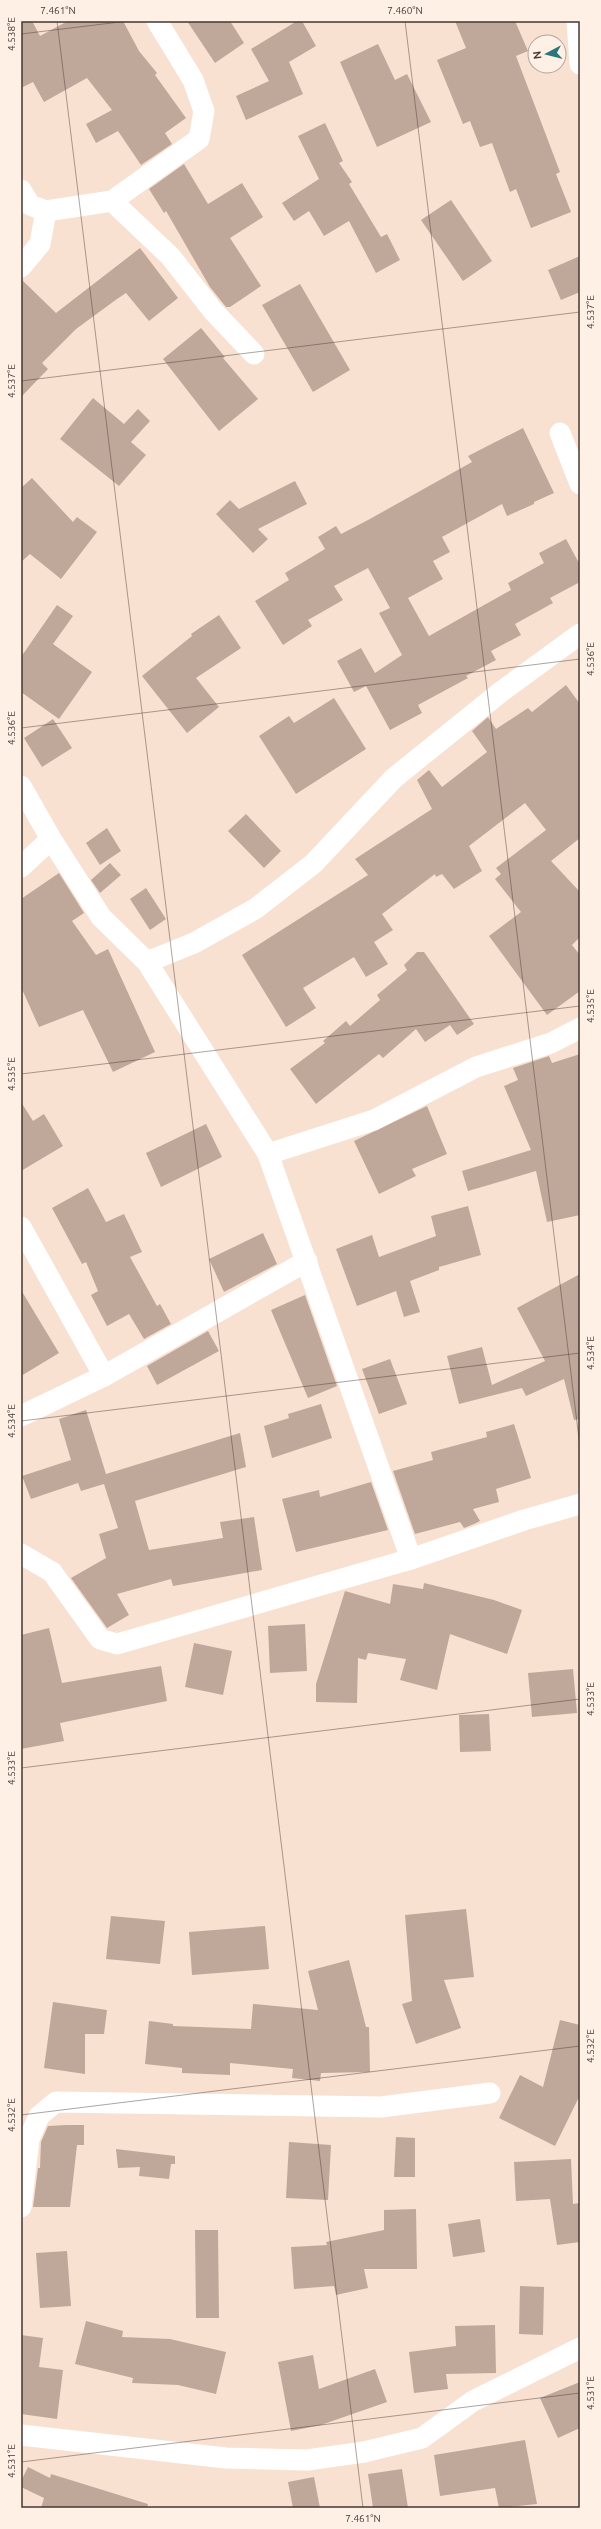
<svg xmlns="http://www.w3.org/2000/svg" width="601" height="2529" font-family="Ubuntu,sans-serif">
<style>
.building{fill:#bfa899}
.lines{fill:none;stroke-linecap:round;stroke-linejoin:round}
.minor{stroke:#fff;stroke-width:21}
.ticks{fill:none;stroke:#423933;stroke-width:1;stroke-opacity:0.45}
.neatline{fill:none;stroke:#423933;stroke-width:1.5}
.ticks-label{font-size:10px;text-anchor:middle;fill:#423933}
</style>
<rect width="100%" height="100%" fill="#f9e1d1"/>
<g class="building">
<polygon points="21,21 32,21 40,36 68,21 123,21 139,51 157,73 155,75 186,118 165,133 172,144 141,165 118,131 96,143 86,124 112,110 87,78 44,102 33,82 21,88"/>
<polygon points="187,21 230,21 244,43 215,63"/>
<polygon points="297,21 302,21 316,46 289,62 303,94 246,120 236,96 269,81 251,49"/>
<polygon points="455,21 515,21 528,51 516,56 560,172 556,174 571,212 531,228 516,189 510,192 492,143 480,147 470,121 463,124 437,60 466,48"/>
<polygon points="378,44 395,80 407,74 431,122 377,147 340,62"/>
<polygon points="325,123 343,161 339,163 352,182 349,184 381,237 387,234 400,260 376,273 349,221 324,236 309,211 294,221 282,203 319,179 298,136"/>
<polygon points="184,164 208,204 242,183 263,217 230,238 261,286 230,307 226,307 210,287 166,211 164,213 149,189"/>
<polygon points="451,200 492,261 463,281 421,220"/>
<polygon points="140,248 178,298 149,321 126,293 117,299 76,329 42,363 48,369 21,397 21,279 56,313"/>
<polygon points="580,256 580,292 561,300 548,270"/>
<polygon points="300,284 350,370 313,392 262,305"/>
<polygon points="201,328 225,357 223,358 258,399 219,431 163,359"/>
<polygon points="93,398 124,424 138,409 150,421 131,442 146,455 119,486 60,439"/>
<polygon points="523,428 554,493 534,502 534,504 507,516 502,504 442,537 450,552 433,561 443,579 408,598 429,636 511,590 508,583 544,563 539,553 566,539 580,565 580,582 550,598 553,603 515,624 521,635 491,651 496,660 466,676 468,678 418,705 422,713 390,730 366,686 354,692 337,661 361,648 375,673 402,655 379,613 390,608 368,568 334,586 343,600 308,620 312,626 283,645 255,601 289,580 285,573 325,549 318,537 336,526 341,534 368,520 472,462 468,456"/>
<polygon points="32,478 73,522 77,517 97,532 61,579 30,554 21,562 21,488"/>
<polygon points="295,481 307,504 258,529 268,539 253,553 216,514 230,500 239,509"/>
<polygon points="57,605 73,616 53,644 92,672 59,719 21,692 21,657"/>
<polygon points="219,615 241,648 196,678 219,707 187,733 142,676 192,636 191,634"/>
<polygon points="566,685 580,704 580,838 551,861 580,892 580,937 572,945 580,955 580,991 547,1015 489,936 521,912 495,879 501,874 496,868 546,830 525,803 469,846 482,871 454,889 442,874 436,877 435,874 382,914 393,930 374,942 388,964 366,977 354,957 303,988 316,1008 286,1027 242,955 368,875 355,859 432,809 417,780 429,770 442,787 487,752 472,731 488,717 496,729 528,708 532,712"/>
<polygon points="334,698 366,749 296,794 259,736 289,716 294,723"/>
<polygon points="53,719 72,748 42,767 24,738"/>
<polygon points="246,814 281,851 264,868 228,831"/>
<polygon points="107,828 121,851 100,865 86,843"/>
<polygon points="110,863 121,875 100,893 91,880"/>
<polygon points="59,873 84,913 72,921 96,955 108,949 155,1052 113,1072 83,1010 39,1027 21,987 21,899"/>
<polygon points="146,888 166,919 150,930 130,899"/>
<polygon points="417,952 424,952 474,1024 457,1035 450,1025 425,1042 416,1029 383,1058 379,1054 316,1104 290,1069 325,1043 323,1041 346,1021 350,1026 380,1000 377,995 407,970 404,965"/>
<polygon points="580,1054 580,1215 547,1222 536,1171 468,1191 462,1171 531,1150 504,1086 518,1080 513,1068 549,1056 552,1063"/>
<polygon points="21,1102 33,1121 44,1114 63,1146 21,1171"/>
<polygon points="427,1106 447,1154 412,1169 416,1176 379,1194 354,1141"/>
<polygon points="206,1124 222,1157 161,1187 146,1153"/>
<polygon points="88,1188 106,1222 124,1214 142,1252 130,1257 157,1306 160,1304 171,1324 144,1339 129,1314 107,1326 91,1295 98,1291 86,1262 82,1264 52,1208"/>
<polygon points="468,1206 481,1255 439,1267 439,1270 410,1281 420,1312 404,1317 396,1291 357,1306 336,1249 372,1235 379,1257 436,1236 431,1216"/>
<polygon points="263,1233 277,1264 224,1292 209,1259"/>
<polygon points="580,1274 580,1419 574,1420 564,1379 526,1396 522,1388 459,1404 447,1356 482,1347 492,1385 545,1361 517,1308"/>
<polygon points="21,1290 59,1353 21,1376"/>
<polygon points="305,1295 337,1386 308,1398 271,1310"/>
<polygon points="208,1331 219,1351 157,1385 147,1366"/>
<polygon points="390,1359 407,1404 379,1414 362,1369"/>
<polygon points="321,1404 332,1438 272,1458 264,1426 289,1418 288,1414"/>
<polygon points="86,1410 106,1474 240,1433 246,1467 135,1501 149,1550 223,1538 220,1522 254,1517 262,1570 173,1586 171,1579 117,1594 129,1615 107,1628 71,1578 106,1558 99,1534 118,1528 104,1484 81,1491 78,1483 31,1499 22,1476 71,1460 59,1419"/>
<polygon points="514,1424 531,1478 496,1489 499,1502 473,1509 480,1521 474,1524 464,1528 460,1522 415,1534 393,1471 433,1460 431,1452 487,1437 486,1432"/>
<polygon points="371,1482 388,1530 296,1552 282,1499 319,1490 320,1497"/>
<polygon points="424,1583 494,1600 522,1610 507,1654 450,1634 437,1690 400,1680 406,1659 368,1653 366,1660 358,1658 357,1703 316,1702 316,1684 345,1591 390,1604 393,1584 423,1589"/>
<polygon points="305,1624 307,1671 270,1673 268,1626"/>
<polygon points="49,1628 62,1683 161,1666 167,1701 60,1723 64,1741 21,1749 21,1635"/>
<polygon points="194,1643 232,1651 223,1695 185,1687"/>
<polygon points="573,1669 577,1713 532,1717 528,1673"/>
<polygon points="489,1714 491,1751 460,1752 459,1715"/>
<polygon points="466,1909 474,1977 444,1980 461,2028 416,2044 402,2004 412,2001 405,1915"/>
<polygon points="111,1916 165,1921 160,1964 106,1959"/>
<polygon points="265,1926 269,1969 192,1975 189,1932"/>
<polygon points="349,1960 366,2027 369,2027 370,2072 321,2073 320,2081 292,2078 293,2069 230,2063 230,2075 182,2073 182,2068 145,2064 149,2021 173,2024 173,2026 251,2029 253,2004 318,2010 308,1971"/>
<polygon points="53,2002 107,2010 104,2034 85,2034 85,2074 44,2068"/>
<polygon points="560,2020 580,2025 580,2095 555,2146 499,2118 520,2075 543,2087"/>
<polygon points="66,2125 84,2125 84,2145 77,2145 70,2207 33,2207 38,2168 40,2168 41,2142 48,2126"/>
<polygon points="396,2137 415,2138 415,2177 394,2177"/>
<polygon points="289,2142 331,2145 328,2200 286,2198"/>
<polygon points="116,2149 175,2156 175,2164 171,2164 169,2179 139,2176 140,2167 118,2168"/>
<polygon points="571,2159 573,2204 580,2203 580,2242 557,2245 550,2199 516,2201 514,2162"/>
<polygon points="416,2209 417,2269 364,2269 368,2288 336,2295 334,2286 294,2289 291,2247 327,2245 326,2242 384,2230 384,2210"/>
<polygon points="480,2219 485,2252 453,2257 448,2224"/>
<polygon points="195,2230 218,2230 219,2318 196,2318"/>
<polygon points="67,2251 71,2306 40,2308 36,2253"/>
<polygon points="520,2286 544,2287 543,2335 519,2334"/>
<polygon points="86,2321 123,2331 122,2337 170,2339 226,2352 216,2394 178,2385 132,2383 133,2378 75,2364"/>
<polygon points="495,2325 496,2373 446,2374 448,2389 414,2393 409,2352 456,2346 455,2326"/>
<polygon points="21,2335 43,2338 39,2367 63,2370 57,2419 21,2414"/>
<polygon points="313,2355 319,2389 375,2369 387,2402 321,2425 291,2431 278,2362"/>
<polygon points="580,2382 580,2428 558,2438 540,2398"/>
<polygon points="525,2440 537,2504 499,2508 495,2488 440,2496 434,2455"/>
<polygon points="28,2467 50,2478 51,2474 148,2504 147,2508 41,2508 44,2498 21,2487 21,2481"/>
<polygon points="402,2469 408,2508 373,2508 368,2474"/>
<polygon points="314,2477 320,2508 293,2508 288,2482"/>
</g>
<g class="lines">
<g class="minor">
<polyline points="577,21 580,64"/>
<polyline points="21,190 30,205 46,211 40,244 21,267"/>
<polyline points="112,201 199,139 204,111 193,80 157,21"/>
<polyline points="46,211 112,201 170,256 214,312 254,354"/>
<polyline points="560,433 580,484"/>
<polyline points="21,786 51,839 101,917 147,962 268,1154 411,1559"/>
<polyline points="21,867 51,839"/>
<polyline points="147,962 194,943 255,909 313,864 394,778 502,691 580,634"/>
<polyline points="268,1154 374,1120 476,1067 551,1043 580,1028"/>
<polyline points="21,1227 104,1376"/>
<polyline points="21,1416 104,1376 307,1261"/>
<polyline points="21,1554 52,1572 100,1639 117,1644 411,1559 524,1520 580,1504"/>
<polyline points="21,2207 29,2139 39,2116 56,2102 381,2107 490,2093"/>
<polyline points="21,2435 226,2458 307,2460 364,2452 422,2438 473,2401 580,2348"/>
</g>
</g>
<path class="ticks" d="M57,21L363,2508M405,21L580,1447M21,34L128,21M21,381L580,312M21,728L580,659M21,1074L580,1006M21,1421L580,1353M21,1768L580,1699M21,2115L580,2046M21,2462L580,2393"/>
<rect width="601" height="2529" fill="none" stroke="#fff0e6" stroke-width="44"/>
<g transform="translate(547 54) rotate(263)"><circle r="19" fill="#fff0e6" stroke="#b3a79e"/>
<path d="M0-3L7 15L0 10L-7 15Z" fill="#2b757c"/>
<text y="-6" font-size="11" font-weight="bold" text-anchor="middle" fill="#423933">N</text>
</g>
<rect x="22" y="22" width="557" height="2485" class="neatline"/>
<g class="ticks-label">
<text x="58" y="14">7.461°N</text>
<text x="405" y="14">7.460°N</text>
<text transform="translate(11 34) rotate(-90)" y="4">4.538°E</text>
<text transform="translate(590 312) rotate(-90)" y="4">4.537°E</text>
<text transform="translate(11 381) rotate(-90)" y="4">4.537°E</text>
<text transform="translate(590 659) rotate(-90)" y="4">4.536°E</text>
<text transform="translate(11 728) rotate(-90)" y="4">4.536°E</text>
<text transform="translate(590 1006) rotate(-90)" y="4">4.535°E</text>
<text transform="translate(11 1074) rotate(-90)" y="4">4.535°E</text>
<text transform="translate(590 1353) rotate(-90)" y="4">4.534°E</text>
<text transform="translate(11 1421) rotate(-90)" y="4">4.534°E</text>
<text transform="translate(590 1699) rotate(-90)" y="4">4.533°E</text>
<text transform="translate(11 1768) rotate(-90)" y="4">4.533°E</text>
<text transform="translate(590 2046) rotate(-90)" y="4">4.532°E</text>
<text transform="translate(11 2115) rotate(-90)" y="4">4.532°E</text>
<text transform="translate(590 2393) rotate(-90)" y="4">4.531°E</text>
<text transform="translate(11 2461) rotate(-90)" y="4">4.531°E</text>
<text x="363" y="2522">7.461°N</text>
</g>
</svg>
